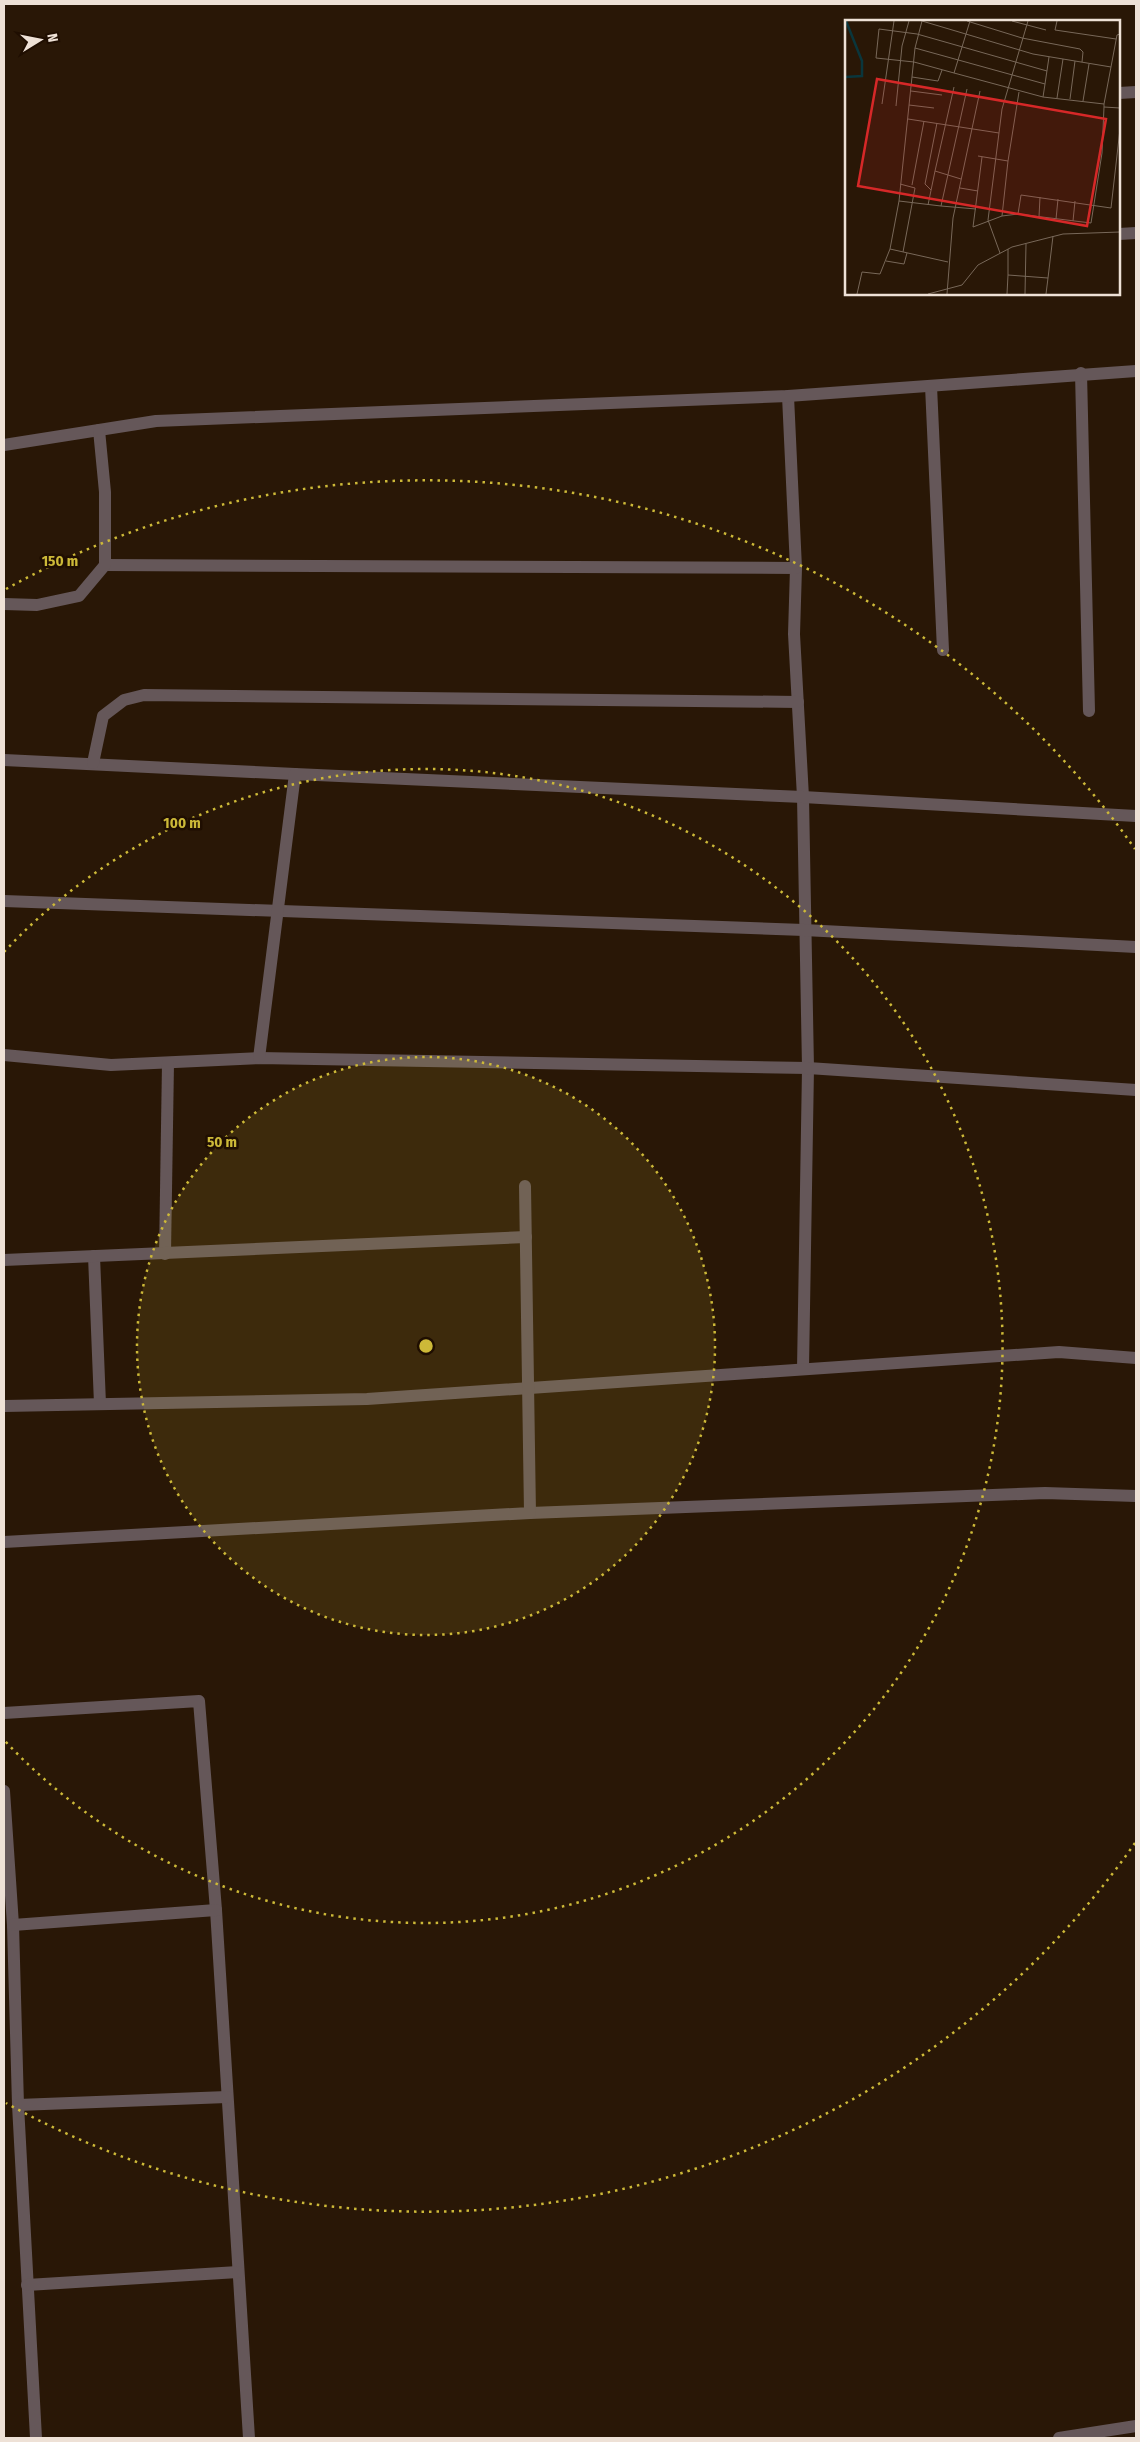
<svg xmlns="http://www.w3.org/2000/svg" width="1140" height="2442" font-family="'Fira Sans Condensed',sans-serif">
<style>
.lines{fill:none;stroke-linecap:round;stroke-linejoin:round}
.minor{stroke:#655759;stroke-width:12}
.ring{fill:none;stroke:#cdb938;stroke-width:2.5;stroke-dasharray:2.5 5}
.inset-river{fill:none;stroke:#0a363c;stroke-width:2.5}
.inset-road{fill:none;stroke:#786859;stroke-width:1}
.view{fill:#d62828;fill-opacity:0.15;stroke:#d62828;stroke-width:2.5}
.inset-edge{fill:none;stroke:#eee1d6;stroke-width:2.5}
.centre{fill:#cdb938;stroke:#1f0e01;stroke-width:2.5}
.ring-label{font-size:15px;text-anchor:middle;font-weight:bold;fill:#cdb938;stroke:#1f0e01;stroke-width:5;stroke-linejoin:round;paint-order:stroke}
</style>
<rect width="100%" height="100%" fill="#291706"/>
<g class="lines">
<g class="minor">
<polyline points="1119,93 1136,92"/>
<polyline points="1119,234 1136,233"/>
<polyline points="1081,373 1089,711"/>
<polyline points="931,386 943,650"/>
<polyline points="788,396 796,568 794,634 803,797 808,1068 803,1369"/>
<polyline points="4,445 156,421 788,396 1136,371"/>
<polyline points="105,565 796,568"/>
<polyline points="4,604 37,605 79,596 105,565 105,492 99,430"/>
<polyline points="4,760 295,774"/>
<polyline points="93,763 103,716 124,700 144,695 798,702"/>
<polyline points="4,901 804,930 1136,947"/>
<polyline points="4,1055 111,1065 259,1058 808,1068 1136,1090"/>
<polyline points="259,1058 295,774 803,797 1136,816"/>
<polyline points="165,1254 168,1063"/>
<polyline points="94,1256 100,1404"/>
<polyline points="4,1260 526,1237"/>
<polyline points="4,1406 367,1399 1059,1352 1136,1358"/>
<polyline points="530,1513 1045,1493 1136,1496"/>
<polyline points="4,1542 530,1513 525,1186"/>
<polyline points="4,1713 199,1701 216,1910 249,2438"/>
<polyline points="4,1791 13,1925 18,2105 36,2438"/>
<polyline points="13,1925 216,1910"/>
<polyline points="18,2105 227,2097"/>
<polyline points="27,2285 238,2272"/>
<polyline points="1059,2438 1136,2426"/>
</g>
</g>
<circle cx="426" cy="1346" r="289" fill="#cdb938" fill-opacity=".12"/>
<g class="ring">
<circle cx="426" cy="1346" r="289"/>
<path d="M4 952A577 577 0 1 1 4 1740"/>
<path d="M1135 1843A866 866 0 0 1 6 2103M6 589A866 866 0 0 1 1135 849"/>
</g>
<g transform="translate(845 20)">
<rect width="275" height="275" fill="#291706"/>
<path class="inset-river" d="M0,57L17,56V41L1,1"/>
<path class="inset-road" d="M77,1L188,34L266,47M122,1L177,18L235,29L238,32L237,42M125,1L109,53L198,77M167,1L201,10M212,1L210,10L271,19M275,14L272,15L259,84V87L275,88M70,28L200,64L198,77L259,84M109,53L69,42L31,38L34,9L72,14L202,51M67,57L93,61L97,50M200,64L204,37M109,67L90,151L116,159M122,69L96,186L131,189M66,71L97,75M212,78L218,39M225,79L230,41M238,81L244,44M37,84L49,1M64,85L89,88M51,86L57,26L64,1M63,99L154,113M133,136L163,141L157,196L173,194L246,203L257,133L259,87M137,137L128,207L157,196M163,141L174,72M55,164L70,168L58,232M67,165L79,101M115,168L133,171M86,170L80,164L92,103M54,181L96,186M83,185L90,151M173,194L176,175L266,188L275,109M194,197L195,177M211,199L213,179M228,201L230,181M45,229L103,242M155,233L143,200L157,89L183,1M41,241L59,244L62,233M163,255V229M203,258L208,216M12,274L17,252L35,254L45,229L54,181L70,28L77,1M83,274L117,265L133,245L167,227L218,214L275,212M102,274L108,198L135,71M162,274L163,255L203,258L201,274M180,274L181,224"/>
<path class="view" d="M32,59L261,99L242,206L13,166Z"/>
<rect width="275" height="275" class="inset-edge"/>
</g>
<circle cx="426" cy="1346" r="8" class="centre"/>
<g class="ring-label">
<text x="60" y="566">150 m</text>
<text x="182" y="828">100 m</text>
<text x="222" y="1147">50 m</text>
</g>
<rect width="1140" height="2442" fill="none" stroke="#eee1d6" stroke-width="10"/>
<g transform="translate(40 40) rotate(80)" stroke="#1f0e01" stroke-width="4" paint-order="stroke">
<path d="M0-4L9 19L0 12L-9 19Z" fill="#eee1d6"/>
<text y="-8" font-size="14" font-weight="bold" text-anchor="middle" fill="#eee1d6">N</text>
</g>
</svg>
